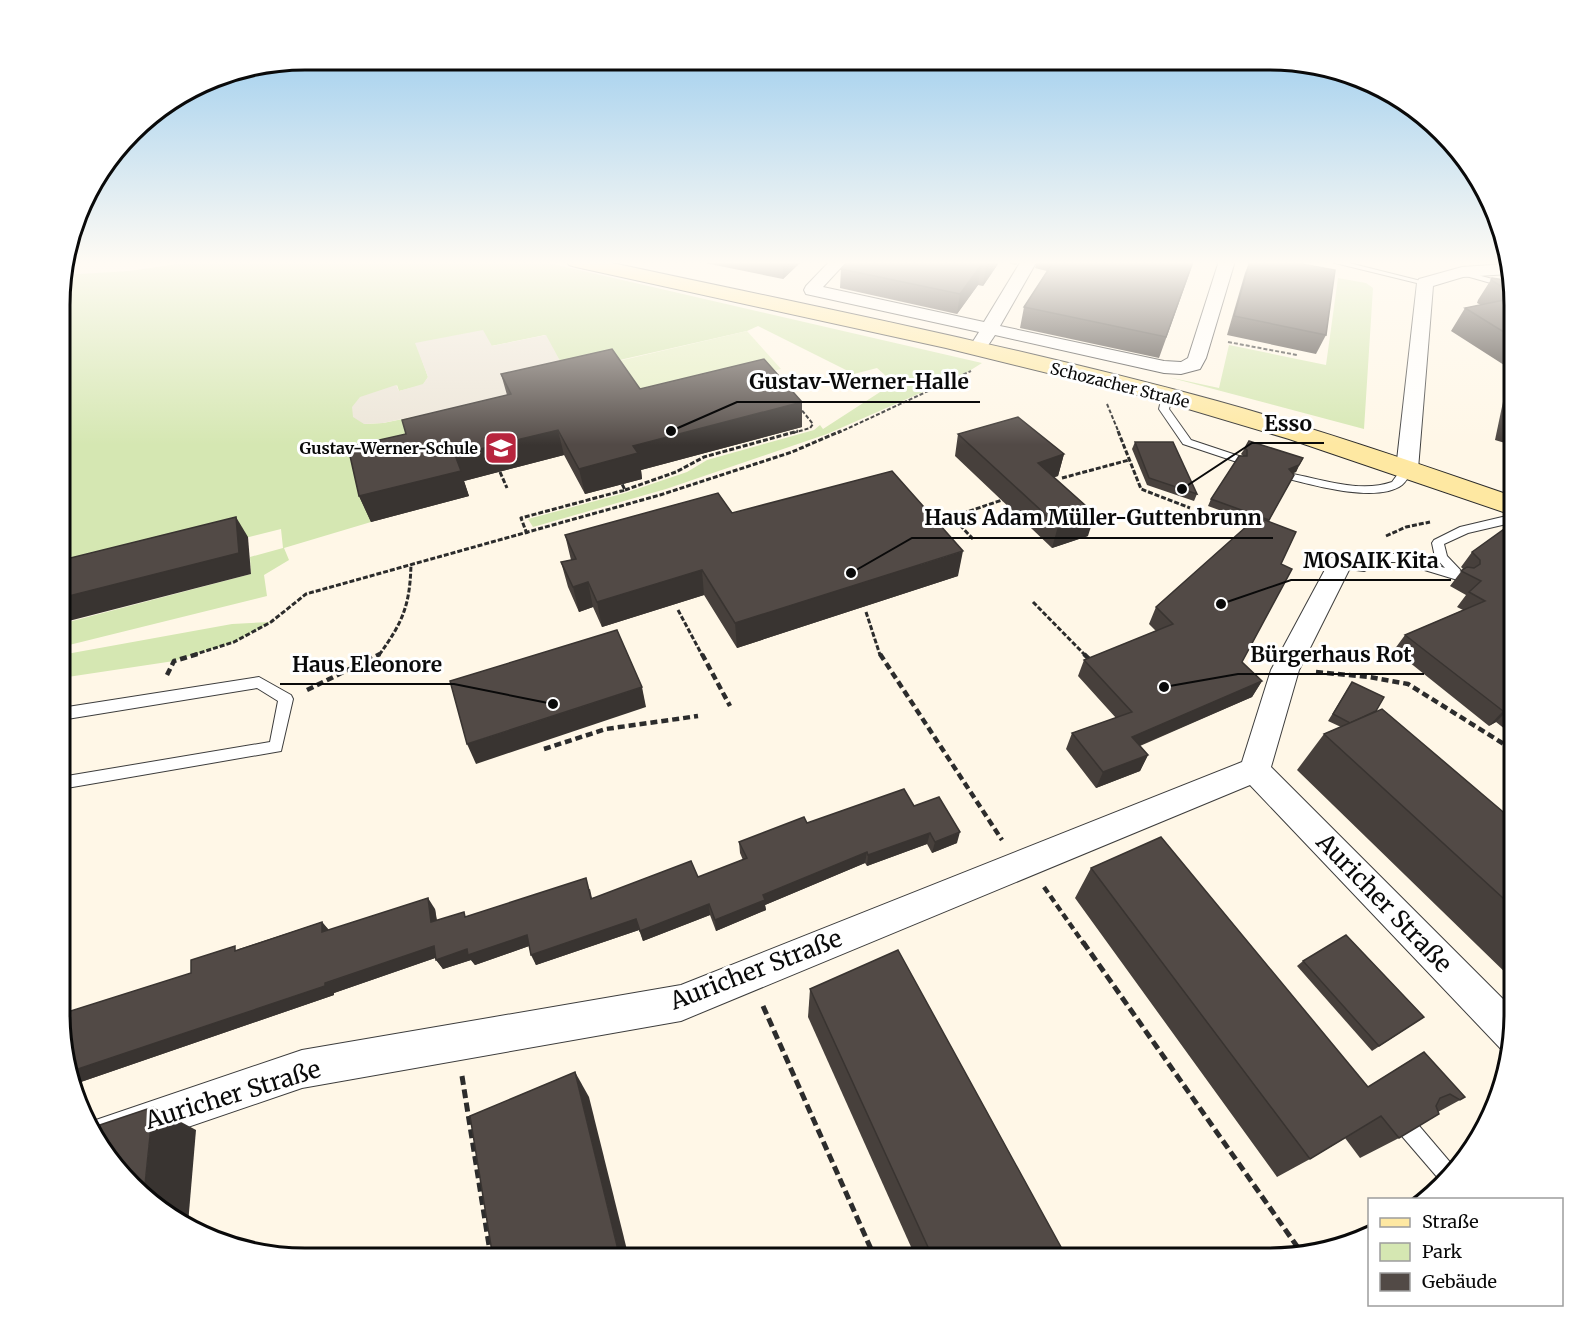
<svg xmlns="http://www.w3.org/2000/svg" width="1575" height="1318" font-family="Merriweather,serif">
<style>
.green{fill:#d5e7b2}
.pitch{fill:#e5efc4}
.plaza{fill:#ece5d8}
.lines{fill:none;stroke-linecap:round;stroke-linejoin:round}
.lane-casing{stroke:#3d3d3d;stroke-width:2}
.street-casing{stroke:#3d3d3d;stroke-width:2}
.secondary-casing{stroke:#2c2c2c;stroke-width:2}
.path-far3{stroke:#2c2c2c;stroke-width:2;stroke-dasharray:4 2;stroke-linecap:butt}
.path-far2{stroke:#2c2c2c;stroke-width:3;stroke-dasharray:5 2;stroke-linecap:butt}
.path-far1{stroke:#2c2c2c;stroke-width:4.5;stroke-dasharray:7 4;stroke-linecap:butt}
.path{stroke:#2c2c2c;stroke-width:5;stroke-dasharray:9 4.5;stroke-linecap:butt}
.lane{fill:#fff;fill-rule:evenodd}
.street{fill:#fff;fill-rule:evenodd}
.secondary{fill:#fee8a2;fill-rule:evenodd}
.wall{fill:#47403c}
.shaded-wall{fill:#393431}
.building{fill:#524a46;stroke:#393431;stroke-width:1.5}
.labels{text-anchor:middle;stroke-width:6;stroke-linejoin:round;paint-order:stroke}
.far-street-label{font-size:16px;fill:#0a0a0a;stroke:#fff}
.far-poi-label{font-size:16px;font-weight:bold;fill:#0a0a0a;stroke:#fff;text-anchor:end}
.near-street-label{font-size:24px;fill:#0a0a0a;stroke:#fff}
.rim{fill:none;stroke:#0a0a0a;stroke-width:3}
.leader{fill:none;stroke:#0a0a0a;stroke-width:2}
.callout-dot{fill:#0a0a0a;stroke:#fff;stroke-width:2}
.callout-label{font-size:21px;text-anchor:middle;font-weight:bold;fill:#0a0a0a;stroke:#fff;stroke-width:6;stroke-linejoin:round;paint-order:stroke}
</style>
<rect width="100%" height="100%" fill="#fff7e7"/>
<g class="green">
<polygon points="198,261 540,261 982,363 966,373 827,434 666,489 533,527 528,519 625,493 687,472 707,460 814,430 820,425 823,429 894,383 877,368 854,374 758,326 747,331 611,362 572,383 545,335 491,346 416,343 428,377 423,385 399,391 397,385 364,424 383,423 433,413 359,473 371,522 284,548 289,560 264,575 267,596 61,647 61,624 251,574 250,557 283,548 281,529 61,585 62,275 129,271"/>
<polygon points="1338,278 1366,283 1373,288 1364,429 1168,377 1219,388 1229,345 1326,365"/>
<polygon points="271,622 234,642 174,661 61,678 61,655 232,624"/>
</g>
<polygon class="pitch" points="747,331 781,369 637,405 610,363"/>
<polygon class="plaza" points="483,330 492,346 546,335 572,383 383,423 364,424 353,417 352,407 360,397 396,385 399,391 423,384 428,377 415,343"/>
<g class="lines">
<defs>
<g id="lane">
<polygon points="1327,261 1341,261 1429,283 1425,285"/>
<polygon points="1459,270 1511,284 1512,289 1459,274"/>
<polygon points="1167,393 1172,396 1169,409 1191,440 1242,457 1242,461 1234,461 1183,444 1159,409 1162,396"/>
<path d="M1407,466L1412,469C1410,474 1407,481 1402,485C1378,503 1316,486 1289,479L1288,477L1293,474C1324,480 1361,493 1392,482L1403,467Z"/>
<polygon points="1515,514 1515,522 1468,533 1444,544 1447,556 1467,577 1461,581 1398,562 1382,562 1364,571 1340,568 1334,564 1340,560 1362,563 1380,554 1398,554 1445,568 1435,557 1432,543 1434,540 1460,527"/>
<polygon points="259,677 291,695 293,699 281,751 61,789 61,777 270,742 278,701 257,688 61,720 61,708"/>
<polygon points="1408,1118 1415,1121 1455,1168 1444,1185 1401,1135 1398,1128 1401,1121"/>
</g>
<g id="street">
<polygon points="830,261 847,261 823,287 984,322 1021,261 1037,261 1000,326 1164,361 1181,362 1188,358 1219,261 1235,261 1206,358 1200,369 1181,374 1164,373 995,335 987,347 975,347 972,343 979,332 806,294 804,290 806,286"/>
<polygon points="1507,264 1509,274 1463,277 1433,286 1418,469 1415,474 1407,476 1399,474 1396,469 1417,283 1419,279 1462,267"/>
<polygon points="1340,556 1349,558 1352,564 1299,670 1271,767 1514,1010 1514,1029 1509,1052 1500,1048 1250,785 681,1021 302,1088 109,1154 87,1123 302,1050 681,985 1242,762 1271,670 1328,564 1331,558"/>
</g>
<path id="secondary" d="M566,261H603C808,305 1015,346 1217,401C1318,429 1416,463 1515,497V516L1289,439L1158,400L946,348L576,267L569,265Z"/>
</defs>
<use href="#lane" class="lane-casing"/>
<use href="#street" class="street-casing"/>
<use href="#secondary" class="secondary-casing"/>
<g class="path-far3">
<polyline points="1228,342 1297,355"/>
<polyline points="1107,404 1119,433"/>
<polyline points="793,433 810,428 813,424 800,408"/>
<polyline points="838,433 971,371"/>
</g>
<g class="path-far2">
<polyline points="1118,431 1141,489 1190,508"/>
<polyline points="500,472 507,488"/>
<polyline points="1062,478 1129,460"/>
<polyline points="625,490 676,472 704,457 798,431"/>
<polyline points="527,534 521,518 625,490 622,484"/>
<polyline points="1386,536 1406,527 1430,522"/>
<polyline points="973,539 956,521 961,514 1005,499"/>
<polyline points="1033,602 1085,655"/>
<polyline points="678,610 702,655"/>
<polyline points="866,612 880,655"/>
<polyline points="193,655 234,642 271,622 306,594 660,495 792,452 841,431"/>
<path d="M379,655C403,622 410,605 411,564"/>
</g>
<g class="path-far1">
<polyline points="702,654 730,706"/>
<polyline points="880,654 1002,840"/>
<polyline points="1084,654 1091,661"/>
<polyline points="1316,672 1369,677 1408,684 1515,751"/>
<polyline points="167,675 174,661 198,654"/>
<polyline points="307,690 380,654"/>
<polyline points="544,749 606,729 698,716"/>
<polyline points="1044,887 1084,944"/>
</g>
<g class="path">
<polyline points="1083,942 1301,1252"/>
<polyline points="763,1006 875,1258"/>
<polyline points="462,1076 491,1258"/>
</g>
<use href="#lane" class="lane"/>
<use href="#street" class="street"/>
<use href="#secondary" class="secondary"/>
</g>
<g class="wall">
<polygon points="695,261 802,261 783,279"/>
<polygon points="849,261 1019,261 1016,265 1000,261 983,286 978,285 957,314 840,288 841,269"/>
<polygon points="1037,261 1194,261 1159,358 1020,328 1024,307 1047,271 1035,268"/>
<polygon points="1250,261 1286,261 1326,335 1316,354 1227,335 1245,273"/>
<polygon points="1492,278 1510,281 1515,306 1515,372 1451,331 1465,308 1481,305 1477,303 1478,300"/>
<polygon points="501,374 640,389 802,402 802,427 641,470 642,479 585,494 564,455 464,481 469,496 371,522 359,496 507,395"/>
<polygon points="1515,380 1515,446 1495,440 1504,397"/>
<polygon points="958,434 1064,454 1058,476 1054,477 1088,536 1052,548 955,456"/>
<polygon points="1135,442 1197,494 1194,501 1147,485 1132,449"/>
<polygon points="1245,448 1303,458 1296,472 1293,473 1294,475 1268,522 1281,564 1242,662 1262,681 1252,697 1140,746 1148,755 1140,771 1096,788 1066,749 1072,733 1116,718 1078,676 1084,660 1156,631 1149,624 1156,607 1252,522 1208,506 1211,499 1243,456 1241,454"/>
<polygon points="732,513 958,576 737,648 704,595 602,627 593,607 579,612 568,587 561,562 571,560 565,535"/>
<polygon points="1515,533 1515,737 1496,722 1489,726 1394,650 1405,635 1463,610 1457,607 1466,595 1450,586 1463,569 1461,567 1472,552"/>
<polygon points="1352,682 1376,711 1515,822 1514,981 1297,770 1324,734 1341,727 1328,721"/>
<polygon points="914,806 957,843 932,853 927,844 867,866 865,863 765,905 766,910 716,931 710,915 643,941 639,930 536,965 529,946 475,965 471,960 443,969 435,958 334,993 334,995 75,1084 61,1029 191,973 239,949 322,922 329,930 435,909 437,920 467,917 590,889 592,898 698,877 743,860 740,853 739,842 807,823"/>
<polygon points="1091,868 1368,1087 1424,1052 1460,1100 1438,1112 1399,1138 1360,1158 1345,1138 1310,1159 1277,1177 1075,898"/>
<polygon points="1303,961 1424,1017 1372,1051 1297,966"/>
<polygon points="810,989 1067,1258 916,1258 808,1017"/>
</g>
<g class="shaded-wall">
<polygon points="783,261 802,261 783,279"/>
<polygon points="990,261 1000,261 983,286 986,266"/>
<polygon points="981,265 978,285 957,314 960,294"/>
<polygon points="802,402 802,427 641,470 642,479 585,494 579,469 633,446"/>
<polygon points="558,430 564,455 464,481 469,496 371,522 359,496 455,455"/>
<polygon points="1064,454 1058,476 1032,485 1038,463"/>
<polygon points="1299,465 1296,472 1286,476 1289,469"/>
<polygon points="1095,514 1088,536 1052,548 1058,526"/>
<polygon points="236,517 248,537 251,574 61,623 61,598"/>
<polygon points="963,551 958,576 737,648 735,623"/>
<polygon points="702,570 704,595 602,627 597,602"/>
<polygon points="588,582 593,607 579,612 573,587"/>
<polygon points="1262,681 1252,697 1124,752 1132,737"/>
<polygon points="642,687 646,707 476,764 467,744"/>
<polygon points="1510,708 1496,722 1489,726 1503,711"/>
<polygon points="1148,755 1140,771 1096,788 1103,772"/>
<polygon points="960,832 957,843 932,853 935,842"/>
<polygon points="930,833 927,844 867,866 868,855"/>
<polygon points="867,852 865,863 765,905 766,910 716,931 715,920 763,895"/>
<polygon points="428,898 435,909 438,933 431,922"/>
<polygon points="709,904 710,915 643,941 640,931"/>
<polygon points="636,919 639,930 536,965 531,955"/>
<polygon points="322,922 331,933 322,932"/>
<polygon points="527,935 532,945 475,965 471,960 443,969 436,960 467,949"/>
<polygon points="434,946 441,956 334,993 334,995 75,1084 72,1071"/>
<polygon points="575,1072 589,1097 629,1258 620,1258"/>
<polygon points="153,1107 196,1130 188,1224 144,1194"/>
</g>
<g class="building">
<polygon points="849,261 990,261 986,266 981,265 960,294 841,269"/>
<polygon points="1054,261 1193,261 1166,337 1024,307"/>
<polygon points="1250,261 1286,261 1335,270 1326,335 1234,316"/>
<polygon points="1492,278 1510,281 1512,293 1491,280"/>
<polygon points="1514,298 1515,306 1515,339 1465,308"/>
<polygon points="612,349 640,389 764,359 802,402 633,446 638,453 579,469 558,430 455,455 461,471 359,496 348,447 406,434 402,420 511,394 501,374"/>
<polygon points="1515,401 1515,417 1512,416"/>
<polygon points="1018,417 1064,454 1038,463 1095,514 1058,526 958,434"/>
<polygon points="1249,441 1303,458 1299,465 1289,469 1294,475 1269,520 1211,499 1239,456 1247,456 1247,450 1245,448"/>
<polygon points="1135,442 1173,442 1197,494 1149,478"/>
<polygon points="892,471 963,551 735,623 702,570 597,602 588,582 573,587 561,562 576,559 565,535 718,493 732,513"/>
<polygon points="236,517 239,553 61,598 62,560"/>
<polygon points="1257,517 1296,532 1281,564 1292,569 1242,662 1262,681 1132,737 1148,755 1103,772 1072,733 1132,712 1084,660 1173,624 1156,607"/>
<polygon points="1507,527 1515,533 1515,711 1510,708 1503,711 1405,635 1485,601 1469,592 1481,581 1461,571 1467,567 1474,568 1480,564 1480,560 1472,552"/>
<polygon points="617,630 642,687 467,744 450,681"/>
<polygon points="1352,682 1384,697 1376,711 1350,723 1333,714"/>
<polygon points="1382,709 1515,822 1515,909 1324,734"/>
<polygon points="904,789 914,806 939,797 960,832 935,842 930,833 868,855 867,852 763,895 765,900 715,920 709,904 640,931 636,919 531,955 527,935 468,955 467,949 436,960 434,946 325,983 325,986 72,1071 61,1029 61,1014 191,973 191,960 235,946 235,951 322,922 322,932 428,898 431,922 464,912 465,917 586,878 591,899 691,861 698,877 747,858 739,842 804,817 807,823"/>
<polygon points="1161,837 1368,1087 1424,1052 1465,1097 1460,1100 1450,1094 1440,1098 1436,1106 1439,1114 1399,1138 1381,1116 1310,1159 1091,868"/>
<polygon points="1346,935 1424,1017 1379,1046 1303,961"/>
<polygon points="898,950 1067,1258 933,1258 810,989"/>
<polygon points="575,1072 620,1258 493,1258 470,1116"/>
<polygon points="153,1107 144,1194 132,1186 91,1128"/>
</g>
<linearGradient id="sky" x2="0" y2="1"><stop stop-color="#90c7ed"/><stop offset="0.59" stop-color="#fffbf4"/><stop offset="1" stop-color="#fffbf4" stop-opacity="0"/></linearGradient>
<rect width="1575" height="445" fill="url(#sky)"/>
<defs>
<symbol id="school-square" viewBox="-11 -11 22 22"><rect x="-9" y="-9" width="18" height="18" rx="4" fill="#b7253e" stroke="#fff"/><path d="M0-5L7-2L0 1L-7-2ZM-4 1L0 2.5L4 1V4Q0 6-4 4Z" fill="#fff"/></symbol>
</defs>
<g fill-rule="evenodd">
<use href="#school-square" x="482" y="429" width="38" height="38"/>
</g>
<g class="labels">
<g class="far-street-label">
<text transform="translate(1120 385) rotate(14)" y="6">Schozacher Straße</text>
</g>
<g class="far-poi-label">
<text x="478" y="454">Gustav-Werner-Schule</text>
</g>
<g class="near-street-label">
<text transform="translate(1384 903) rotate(46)" y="8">Auricher Straße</text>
<text transform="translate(756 970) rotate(-21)" y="8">Auricher Straße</text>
<text transform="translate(233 1095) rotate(-17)" y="8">Auricher Straße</text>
</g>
</g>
<path d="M0 0H1575V1318H0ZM305 70H1269A235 235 0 0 1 1504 305V1013A235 235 0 0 1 1269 1248H305A235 235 0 0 1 70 1013V305A235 235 0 0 1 305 70Z" fill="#fff" fill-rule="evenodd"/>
<path class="rim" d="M305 70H1269A235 235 0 0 1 1504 305V1013A235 235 0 0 1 1269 1248H305A235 235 0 0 1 70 1013V305A235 235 0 0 1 305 70Z"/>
<path class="leader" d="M671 431L737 402H980M1182 489L1252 443H1324M851 573L912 538H1273M1221 604L1291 580H1451M1164 687L1238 674H1424M553 704L454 684H280"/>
<g class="callout-dot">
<circle cx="671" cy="431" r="6"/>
<circle cx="1182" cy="489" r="6"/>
<circle cx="851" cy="573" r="6"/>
<circle cx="1221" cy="604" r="6"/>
<circle cx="1164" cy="687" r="6"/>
<circle cx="553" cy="704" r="6"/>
</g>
<g class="callout-label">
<text x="859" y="389">Gustav-Werner-Halle</text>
<text x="1288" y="431">Esso</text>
<text x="1093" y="525">Haus Adam Müller-Guttenbrunn</text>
<text x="1371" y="568">MOSAIK Kita</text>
<text x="1331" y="662">Bürgerhaus Rot</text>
<text x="367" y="672">Haus Eleonore</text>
</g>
<rect x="1368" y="1198" width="195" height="108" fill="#ffffff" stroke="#9d9d9d" stroke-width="1.5"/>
<rect x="1380" y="1218" width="30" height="9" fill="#fee8a2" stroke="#9d9d9d" stroke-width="1.5"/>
<text x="1422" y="1228" font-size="18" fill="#0a0a0a">Straße</text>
<rect x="1380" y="1243" width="30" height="18" fill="#d5e7b2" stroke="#9d9d9d" stroke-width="1.5"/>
<text x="1422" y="1258" font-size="18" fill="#0a0a0a">Park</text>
<rect x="1380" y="1273" width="30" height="18" fill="#524a46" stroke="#9d9d9d" stroke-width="1.5"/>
<text x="1422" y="1288" font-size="18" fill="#0a0a0a">Gebäude</text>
</svg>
